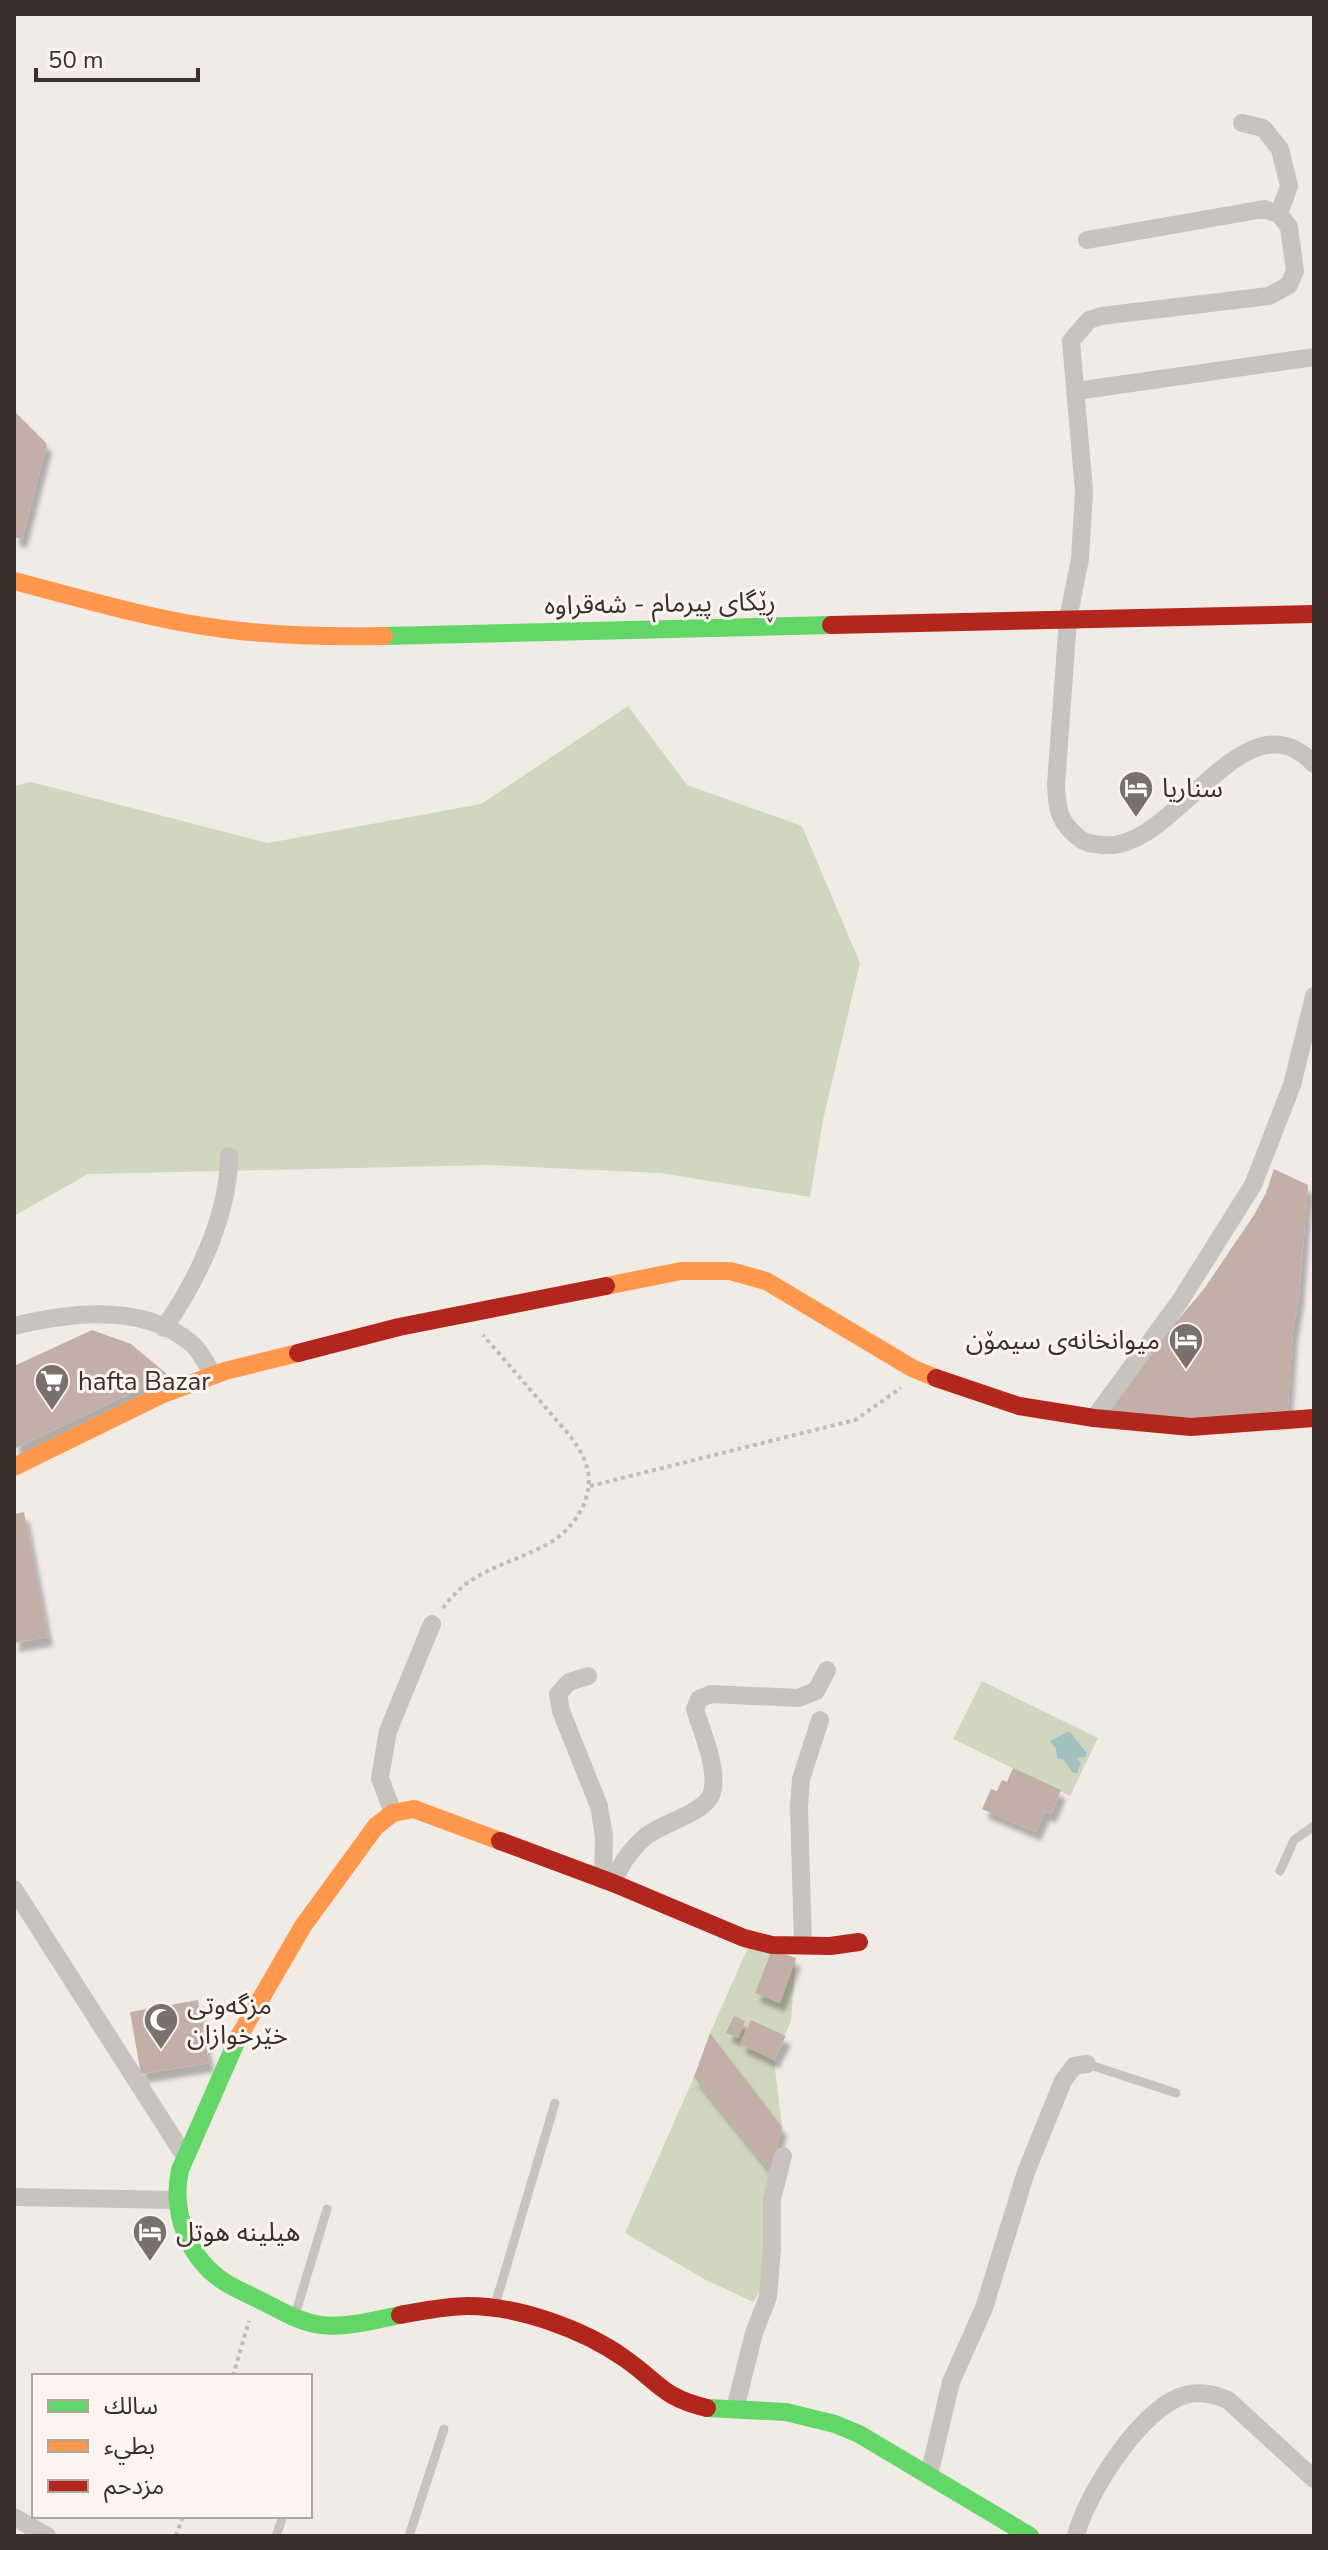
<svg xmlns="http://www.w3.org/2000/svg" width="1328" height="2550" font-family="'Nunito Sans','Noto Sans Arabic',sans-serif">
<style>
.green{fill:#d1d6bf}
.water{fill:#a1c2c1}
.building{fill:#c3afa7;filter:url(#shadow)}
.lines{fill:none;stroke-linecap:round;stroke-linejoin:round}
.path{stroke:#c2bbb6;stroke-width:4;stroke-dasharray:4 4;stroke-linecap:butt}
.lane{stroke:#c9c3be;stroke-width:9}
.street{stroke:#c9c3be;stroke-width:18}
.fast{stroke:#63d668;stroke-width:18}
.slow{stroke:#ff974d;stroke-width:18}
.jam{stroke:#b3261e;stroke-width:18}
.labels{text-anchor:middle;stroke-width:6;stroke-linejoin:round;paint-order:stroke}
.street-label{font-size:26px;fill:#3b302b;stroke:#fbf5ee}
.poi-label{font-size:26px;fill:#3b302b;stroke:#fbf5ee;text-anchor:start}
</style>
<defs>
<filter id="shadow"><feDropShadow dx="5" dy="9" stdDeviation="2" flood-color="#0004"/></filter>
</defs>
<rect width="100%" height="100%" fill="#f0ebe5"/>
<g class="green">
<polygon points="628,706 687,785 802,826 860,963 823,1120 810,1197 660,1173 489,1165 88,1174 14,1216 14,786 31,782 268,843 481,804"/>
<polygon points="982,1681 1098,1738 1070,1796 953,1739"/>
<polygon points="750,1943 796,1958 791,2021 774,2060 782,2127 710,2033"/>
<polygon points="694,2077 770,2171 761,2290 753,2302 706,2280 625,2233"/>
</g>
<polygon class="water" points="1069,1731 1087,1753 1086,1757 1076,1758 1081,1763 1077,1773 1073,1773 1064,1760 1057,1758 1056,1749 1050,1741"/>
<g class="building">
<polygon points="14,411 47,444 22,539 14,537"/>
<polygon points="1274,1169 1308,1185 1299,1297 1293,1331 1287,1419 1094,1418 1204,1289 1254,1215 1266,1193"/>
<polygon points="92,1330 131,1344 168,1375 14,1449 14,1366"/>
<polygon points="24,1512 48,1637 14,1643 14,1514"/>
<polygon points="1013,1768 1061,1790 1051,1814 1045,1811 1036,1832 982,1809 991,1789 997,1791 1002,1780 1007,1782"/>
<polygon points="772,1950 796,1958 780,2003 755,1993"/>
<polygon points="198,2000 209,2063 141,2074 130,2012"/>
<polygon points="734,2016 745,2021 738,2038 726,2033"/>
<polygon points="751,2020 786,2036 774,2060 740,2044"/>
<polygon points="710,2033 782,2127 770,2171 694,2077"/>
</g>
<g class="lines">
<g class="path">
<polyline points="590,1486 855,1420 901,1388"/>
<path d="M443,1608C472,1568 507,1566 546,1545C574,1530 597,1496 586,1464C579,1443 561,1426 547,1409C526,1385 505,1360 483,1335"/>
<polyline points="233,2376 249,2321"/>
<polyline points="176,2536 183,2516"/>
</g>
<g class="lane">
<polyline points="1280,1871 1294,1840 1314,1826"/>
<polyline points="1087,2064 1176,2093"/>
<polyline points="495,2305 555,2103"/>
<polyline points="295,2315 327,2209"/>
<polyline points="276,2536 283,2516"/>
<polyline points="409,2536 444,2429"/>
</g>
<g class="street">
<polyline points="1242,123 1263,128 1280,149 1289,186 1279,214"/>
<path d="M1087,240L1264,209L1279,214L1289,227L1295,271L1289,285L1269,296L1101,316L1089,320L1071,341L1084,491L1080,559L1068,619L1056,785C1057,810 1059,822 1079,838C1086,844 1094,844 1102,845C1175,854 1243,689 1314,764"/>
<polyline points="1076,391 1314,357"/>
<path d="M14,1326C70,1312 145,1303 192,1344C201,1352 207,1365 213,1375"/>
<path d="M164,1328C197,1281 229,1215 229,1156"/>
<polyline points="1094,1418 1180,1301 1253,1185 1292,1085 1314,996"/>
<polyline points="588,1676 569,1682 558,1694 561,1711 599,1806 604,1836 603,1880"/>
<polyline points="393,1813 380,1778 388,1731 432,1624"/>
<path d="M613,1883C621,1864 629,1851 645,1837C662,1822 711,1813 713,1788C716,1762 702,1733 695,1709L699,1699L711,1694L798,1698L816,1691L827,1670"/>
<polyline points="14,1889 184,2155"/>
<polyline points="803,1944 799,1807 801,1779 820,1720"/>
<polyline points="14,2197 177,2200"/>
<polyline points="735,2409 754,2333 768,2297 772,2250 772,2199 783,2156"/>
<polyline points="929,2475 951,2382 984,2308 1026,2172 1063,2081 1074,2066 1087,2064"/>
<polyline points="14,2517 47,2536"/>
<path d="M1076,2536C1086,2494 1142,2407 1185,2395C1200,2391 1214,2394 1228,2400L1314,2479"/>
</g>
<g class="fast">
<polyline points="384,636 831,625"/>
<path d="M238,2038L180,2170C171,2213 188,2259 226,2283C238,2290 252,2296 264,2302C283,2312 300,2322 321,2325C348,2328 375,2320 400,2315"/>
<polyline points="707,2408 786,2412 835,2424 859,2434 1030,2536"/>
</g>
<g class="slow">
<path d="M14,581C83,599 153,620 224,629C277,636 332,637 384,636"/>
<polyline points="606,1286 681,1271 730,1271 766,1281 912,1368 936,1378"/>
<polyline points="14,1467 163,1394 225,1371 298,1353"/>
<polyline points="238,2038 303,1926 376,1826 393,1813 414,1809 500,1841"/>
</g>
<g class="jam">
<polyline points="831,625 1314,614"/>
<polyline points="298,1353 399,1327 606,1286"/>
<polyline points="936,1378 1019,1406 1094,1418 1191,1427 1314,1418"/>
<polyline points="500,1841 613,1883 744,1938 772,1945 830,1946 859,1942"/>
<path d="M400,2315C423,2311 445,2306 468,2306C518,2306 583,2329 624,2358C659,2382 661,2397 707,2408"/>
</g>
</g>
<defs>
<symbol id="hotel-pin" viewBox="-11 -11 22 30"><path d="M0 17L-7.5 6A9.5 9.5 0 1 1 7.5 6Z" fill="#7a716c" stroke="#fbf5ee"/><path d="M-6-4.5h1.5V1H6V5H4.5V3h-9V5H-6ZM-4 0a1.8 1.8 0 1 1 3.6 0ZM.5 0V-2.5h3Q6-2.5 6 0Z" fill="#fff"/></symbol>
<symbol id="supermarket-pin" viewBox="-11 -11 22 30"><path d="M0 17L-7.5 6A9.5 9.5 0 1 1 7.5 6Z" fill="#7a716c" stroke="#fbf5ee"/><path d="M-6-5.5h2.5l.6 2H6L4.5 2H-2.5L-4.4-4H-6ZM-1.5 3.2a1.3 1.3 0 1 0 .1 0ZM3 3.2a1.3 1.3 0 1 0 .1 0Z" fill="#fff"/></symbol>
<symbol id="mosque-pin" viewBox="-11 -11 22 30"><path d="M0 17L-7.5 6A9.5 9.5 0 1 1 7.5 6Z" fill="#7a716c" stroke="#fbf5ee"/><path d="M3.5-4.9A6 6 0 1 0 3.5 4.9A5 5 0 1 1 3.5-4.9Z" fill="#fff"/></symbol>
</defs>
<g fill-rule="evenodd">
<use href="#hotel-pin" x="1116" y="768" width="40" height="54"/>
<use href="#hotel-pin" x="1166" y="1320" width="40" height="54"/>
<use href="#supermarket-pin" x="32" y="1361" width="40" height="54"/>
<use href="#mosque-pin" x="141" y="2000" width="40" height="54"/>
<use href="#hotel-pin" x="130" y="2212" width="40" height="54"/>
</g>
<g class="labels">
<g class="street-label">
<text transform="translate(660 603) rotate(-1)" y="9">ڕێگای پیرمام - شەقراوە</text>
</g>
<g class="poi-label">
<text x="1162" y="797">سناريا</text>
<text x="1160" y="1349" text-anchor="end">میوانخانەی سیمۆن</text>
<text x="78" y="1390">hafta Bazar</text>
<text x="187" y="2014">مزگەوتی<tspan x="187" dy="30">خێرخوازان</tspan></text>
<text x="176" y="2241">هيلينه هوتل</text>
</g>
</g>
<rect width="1328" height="2550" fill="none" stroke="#3b302b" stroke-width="32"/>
<rect x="32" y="2374" width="280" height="144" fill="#fbf5ee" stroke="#aea6a0" stroke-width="2"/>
<rect x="48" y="2400" width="40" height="12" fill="#63d668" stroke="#aea6a0" stroke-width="2"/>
<text x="104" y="2414" font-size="24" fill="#3b302b">سالك</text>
<rect x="48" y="2440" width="40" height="12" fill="#ff974d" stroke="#aea6a0" stroke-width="2"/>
<text x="104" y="2454" font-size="24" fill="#3b302b">بطيء</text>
<rect x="48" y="2480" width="40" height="12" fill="#b3261e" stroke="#aea6a0" stroke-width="2"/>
<text x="104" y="2494" font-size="24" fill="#3b302b">مزدحم</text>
<path d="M36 68v12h162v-12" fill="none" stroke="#3b302b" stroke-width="4"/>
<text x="48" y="68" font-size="24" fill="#3b302b" stroke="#fbf5ee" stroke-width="6" paint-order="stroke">50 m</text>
</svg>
